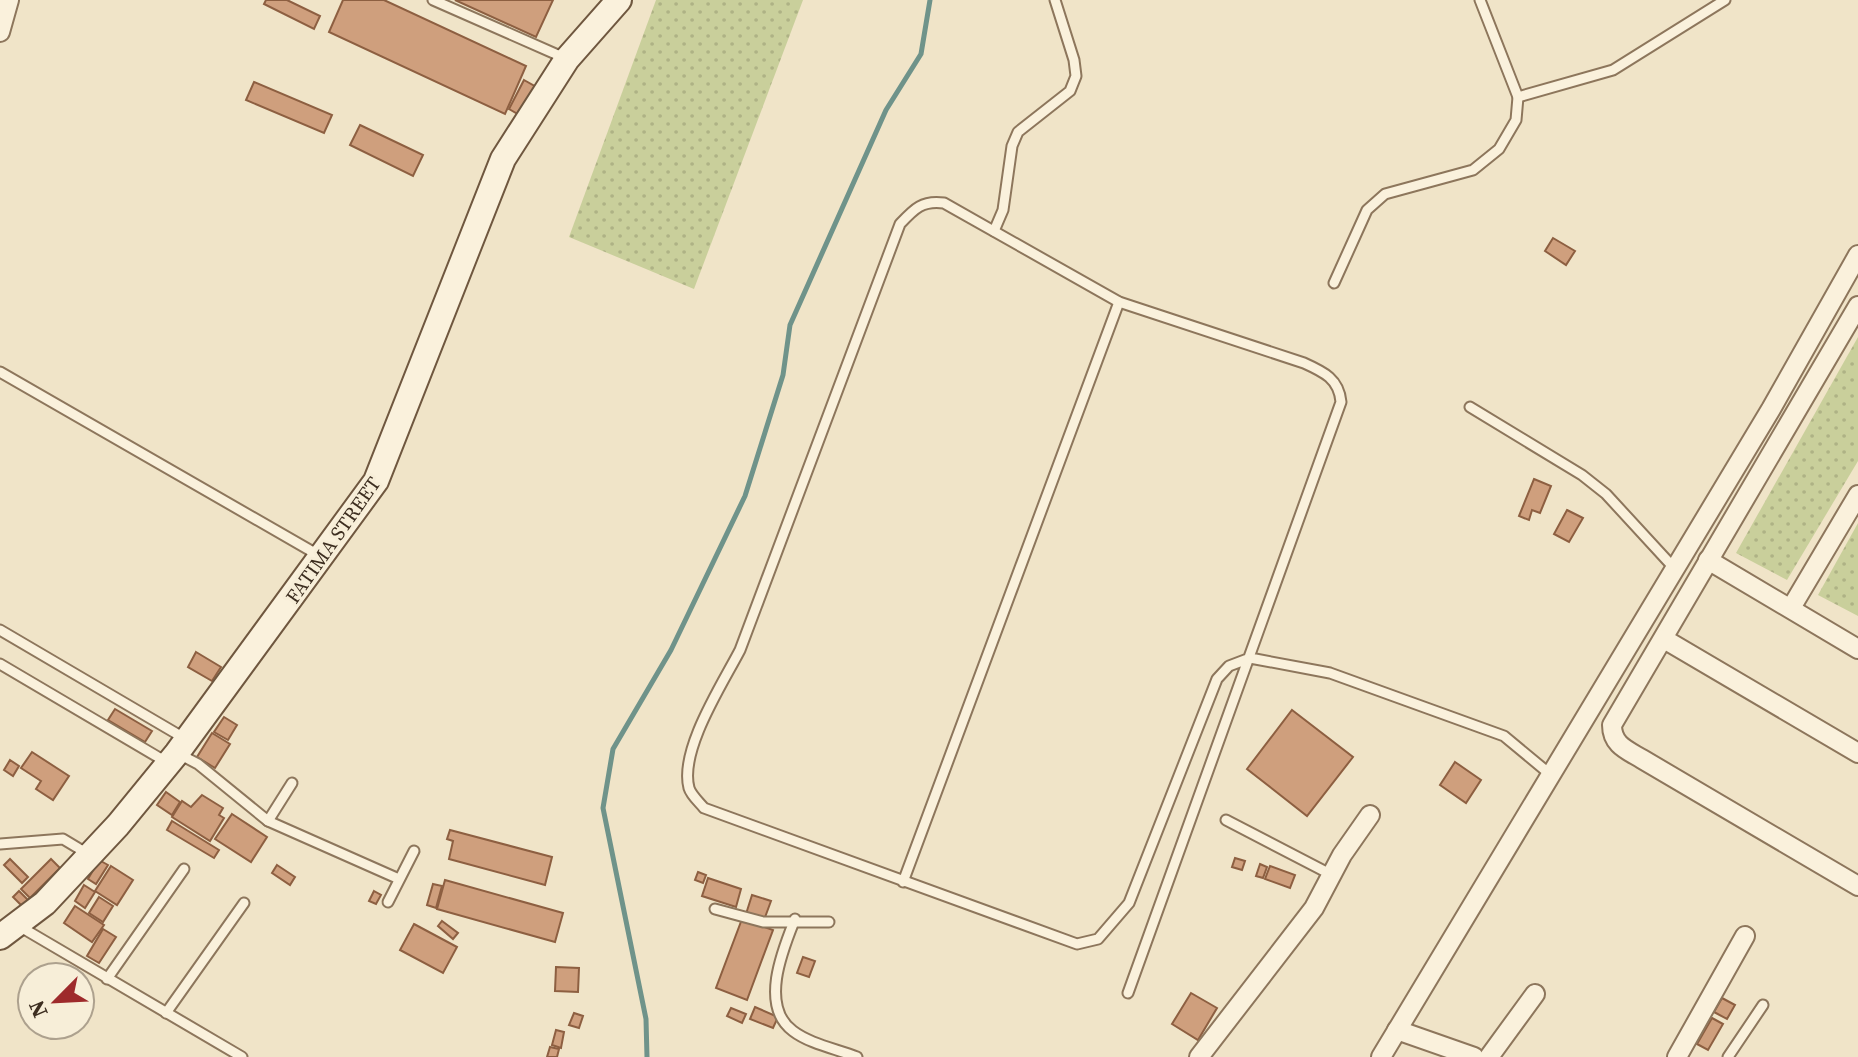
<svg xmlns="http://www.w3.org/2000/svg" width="1858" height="1057" font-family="'Source Serif 4',serif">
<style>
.grass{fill:url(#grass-dots)}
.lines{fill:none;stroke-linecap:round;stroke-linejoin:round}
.stream{stroke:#6f938a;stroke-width:5}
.building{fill:#cf9f7d;stroke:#8d5f41;stroke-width:2}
.lane-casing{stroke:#8d765c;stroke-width:13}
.street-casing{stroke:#8d765c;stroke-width:22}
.secondary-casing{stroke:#6f573f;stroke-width:28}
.lane{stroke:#faf1dc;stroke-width:9}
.street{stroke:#faf1dc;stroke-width:18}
.secondary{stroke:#faf1dc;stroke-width:24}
.labels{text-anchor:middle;stroke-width:6;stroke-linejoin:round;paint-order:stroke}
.street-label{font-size:20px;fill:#3d2e20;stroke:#f7eed8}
</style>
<defs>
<pattern id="grass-dots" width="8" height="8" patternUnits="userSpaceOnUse" patternTransform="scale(2)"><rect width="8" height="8" fill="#c9cf9b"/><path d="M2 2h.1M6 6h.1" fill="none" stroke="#aeb285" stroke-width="1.8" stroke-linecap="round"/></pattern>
</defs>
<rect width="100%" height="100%" fill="#f0e4c8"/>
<g class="grass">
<polygon points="656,0 803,0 694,289 569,237"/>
<polygon points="1858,337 1858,461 1787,580 1736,553"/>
<polygon points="1858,523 1858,616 1818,595"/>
</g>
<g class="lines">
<polyline class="stream" points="647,1057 646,1019 603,808 613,749 671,650 745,496 783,375 790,325 886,110 921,54 930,0"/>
</g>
<g class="building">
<polygon points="266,0 287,0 320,16 314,29 264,4"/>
<polygon points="343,0 384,0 526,66 505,114 329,32"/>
<polygon points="455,0 553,0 536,37"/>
<polygon points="524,80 538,88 523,117 509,109"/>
<polygon points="254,82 332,115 324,133 246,100"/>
<polygon points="360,125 423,155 413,176 350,145"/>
<polygon points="1553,238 1575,251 1566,265 1545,251"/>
<polygon points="1534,479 1551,486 1540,513 1532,510 1529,520 1519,516"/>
<polygon points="1567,510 1583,518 1569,542 1554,534"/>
<polygon points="196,652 221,667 212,681 188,667"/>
<polygon points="115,709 152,731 145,742 108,720"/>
<polygon points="1292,710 1353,757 1307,816 1247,769"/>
<polygon points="224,717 237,725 228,740 214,732"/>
<polygon points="212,733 230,744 215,768 197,757"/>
<polygon points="32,752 69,776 53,800 36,789 41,781 21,768"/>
<polygon points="10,760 19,766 13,776 4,770"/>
<polygon points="1455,762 1481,780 1466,803 1440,785"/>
<polygon points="166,792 180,802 172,815 157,805"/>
<polygon points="202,795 223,808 219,815 224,818 210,841 172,817 182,801 191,807"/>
<polygon points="232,814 267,837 251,862 215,839"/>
<polygon points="172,821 219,850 214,858 167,830"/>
<polygon points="450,830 552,857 545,885 449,859 453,841 447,839"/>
<polygon points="1235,858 1245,861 1242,870 1232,867"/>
<polygon points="10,859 28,877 22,883 4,865"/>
<polygon points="51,859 60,868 30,898 21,889"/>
<polygon points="99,860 108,865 96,884 88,879"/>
<polygon points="1260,864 1267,867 1263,878 1256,876"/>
<polygon points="277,865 295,877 290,885 272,873"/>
<polygon points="111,866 133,880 117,905 95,891"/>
<polygon points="1270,866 1295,875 1290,888 1265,879"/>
<polygon points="698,872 706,875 703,883 695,880"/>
<polygon points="708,878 741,889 736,907 702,896"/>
<polygon points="445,880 563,913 555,942 437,909"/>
<polygon points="433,884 442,886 436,908 427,905"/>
<polygon points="84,885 95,892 85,908 75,901"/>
<polygon points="19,891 29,901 23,907 13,897"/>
<polygon points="374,891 381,895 376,904 369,901"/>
<polygon points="752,895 771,901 764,920 746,914"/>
<polygon points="99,897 113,906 103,922 89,913"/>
<polygon points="75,906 104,925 92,942 64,923"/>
<polygon points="742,919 773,930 747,1000 716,988"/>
<polygon points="442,921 458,933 453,939 438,926"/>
<polygon points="414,924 457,947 443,973 400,950"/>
<polygon points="103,929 116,937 99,963 87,956"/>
<polygon points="803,957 815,961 809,977 797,973"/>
<polygon points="556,967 579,968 578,992 555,991"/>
<polygon points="1191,993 1217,1008 1198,1040 1172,1024"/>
<polygon points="1722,998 1735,1005 1727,1019 1714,1012"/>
<polygon points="755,1007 778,1017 773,1028 750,1019"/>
<polygon points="731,1008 746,1014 742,1023 727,1016"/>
<polygon points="574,1013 583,1016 579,1028 569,1025"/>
<polygon points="1712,1018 1723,1024 1708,1050 1697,1044"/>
<polygon points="556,1030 564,1032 561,1048 552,1045"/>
<polygon points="550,1047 559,1049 557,1057 547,1057"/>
</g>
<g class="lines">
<defs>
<g id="lane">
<polyline points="433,0 567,59"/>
<polyline points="1518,97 1613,70 1725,0"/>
<polyline points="994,231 1003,210 1012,146 1018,132 1070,91 1076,76 1074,60 1055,0"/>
<polyline points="1334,283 1367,210 1385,194 1473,170 1499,149 1516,120 1518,97 1480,0"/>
<polyline points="0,372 320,556"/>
<polyline points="1470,407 1582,475 1606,494 1675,569"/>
<polyline points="0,630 184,738"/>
<polyline points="0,664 168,763"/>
<polyline points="177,753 198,764 268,821 399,879"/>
<polyline points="1226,820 1332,875"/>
<polyline points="268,821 292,783"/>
<polyline points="0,844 63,839 88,854"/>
<polyline points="903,882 1119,302"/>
<polyline points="388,902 414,851"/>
<polyline points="715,909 763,922 829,922"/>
<path d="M795,919C783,949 759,1006 793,1031C810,1044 837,1049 857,1057"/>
<polyline points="19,926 242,1057"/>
<polyline points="107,979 184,869"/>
<path d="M1128,993L1341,402C1339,379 1324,372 1304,363L1119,302L944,203C922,200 914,209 900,224L740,650C723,683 679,750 689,788C691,795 699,802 704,808L1077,944L1098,939L1129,903L1217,679L1229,666L1250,658L1330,673L1504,736L1551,775"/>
<polyline points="166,1013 244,903"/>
<polyline points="1728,1057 1763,1005"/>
</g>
<g id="street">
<polyline points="0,32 9,0"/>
<path d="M1858,306L1612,725C1612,745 1627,750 1642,759L1858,886"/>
<polyline points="1708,560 1858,649"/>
<polyline points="1791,608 1858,495"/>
<polyline points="1664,639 1858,753"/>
<polyline points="1397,1030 1474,1057"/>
<polyline points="1199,1057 1314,908 1342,855 1370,815"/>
<polyline points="1381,1057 1771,409 1858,255"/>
<polyline points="1489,1057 1535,994"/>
<polyline points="1677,1057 1745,936"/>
</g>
<polyline id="secondary" points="0,937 45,903 118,825 177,753 376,481 503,159 567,59 619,0"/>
</defs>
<use href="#lane" class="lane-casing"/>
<use href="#street" class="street-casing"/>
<use href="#secondary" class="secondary-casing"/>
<use href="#lane" class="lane"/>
<use href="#street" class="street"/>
<use href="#secondary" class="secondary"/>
</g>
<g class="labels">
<g class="street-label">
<text transform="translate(333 540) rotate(-55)" y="7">FATIMA STREET</text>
</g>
</g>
<g transform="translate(56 1001) rotate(246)"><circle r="38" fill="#f7eed8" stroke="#ada18e" stroke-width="2"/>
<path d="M0-6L14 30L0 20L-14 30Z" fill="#9e2a2b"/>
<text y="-12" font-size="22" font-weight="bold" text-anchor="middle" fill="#3d2e20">N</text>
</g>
</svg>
